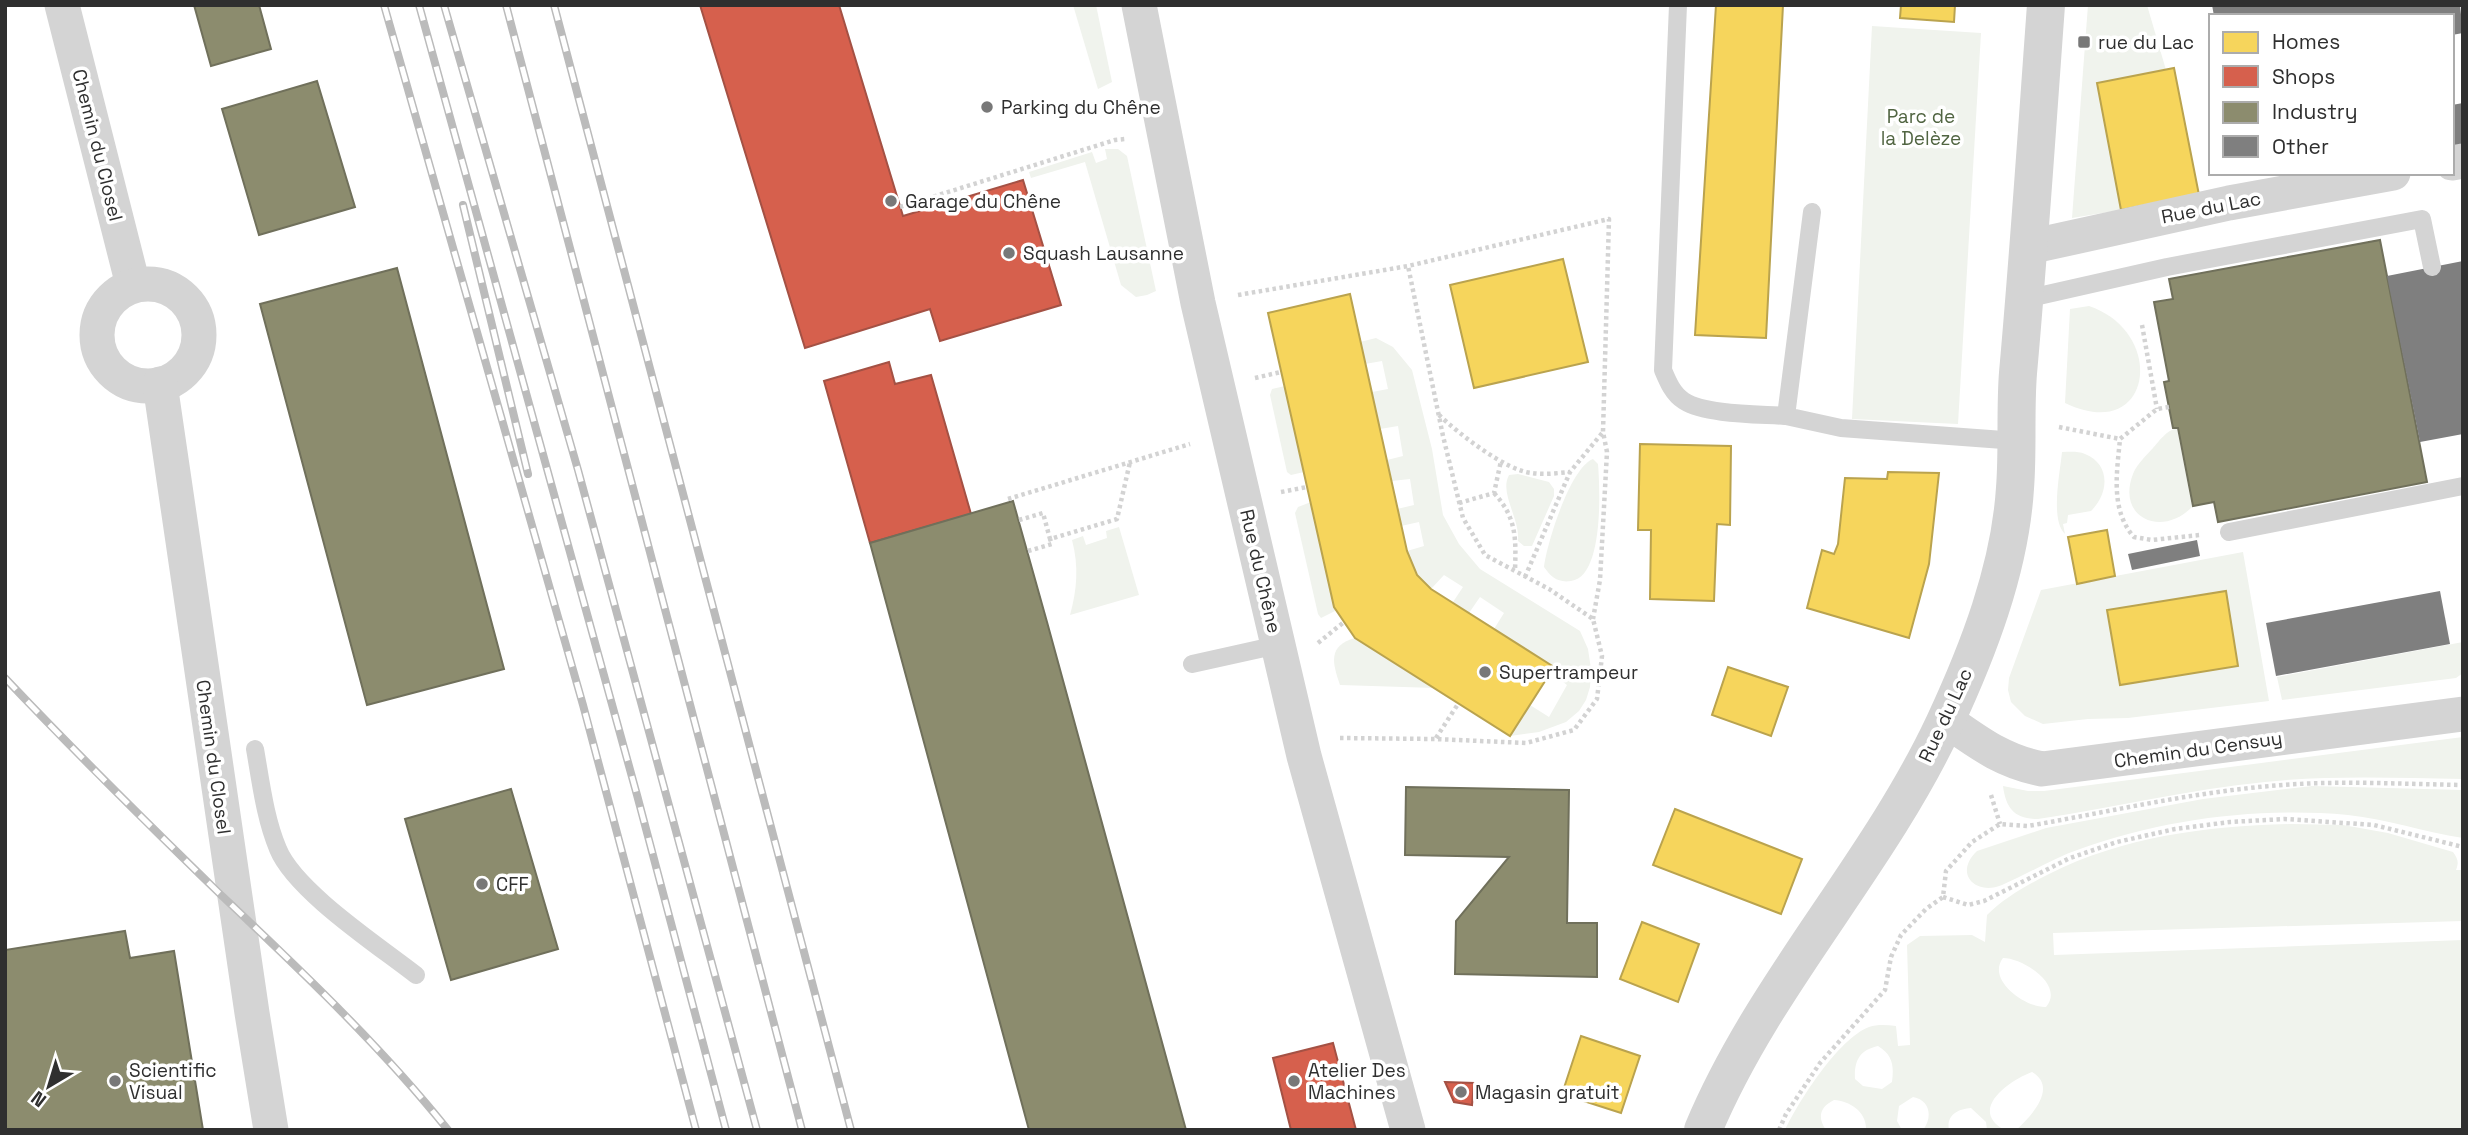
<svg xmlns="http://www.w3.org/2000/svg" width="2468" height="1135" font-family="'Space Grotesk',sans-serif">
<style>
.green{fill:#f0f3ed;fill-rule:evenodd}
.homes{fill:#f6d55c;stroke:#baa34e;stroke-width:2}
.shops{fill:#d6604d;stroke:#a45144;stroke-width:2}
.industry{fill:#8c8c6e;stroke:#70705b;stroke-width:2}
.building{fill:#7f7f7f}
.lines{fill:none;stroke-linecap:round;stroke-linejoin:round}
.path{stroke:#d3d3d3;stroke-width:4.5;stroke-dasharray:3.5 3.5;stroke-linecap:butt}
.service{stroke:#d4d4d4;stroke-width:18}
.minor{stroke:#d4d4d4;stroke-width:35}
.tertiary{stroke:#d4d4d4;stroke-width:38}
.rail-casing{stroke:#bbb;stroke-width:8}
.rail{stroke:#fff;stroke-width:5;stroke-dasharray:16;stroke-linecap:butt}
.poi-dot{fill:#787878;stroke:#fff;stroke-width:2.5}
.labels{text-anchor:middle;stroke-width:7;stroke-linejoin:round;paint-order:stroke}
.poi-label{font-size:19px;fill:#2f2f2f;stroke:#fff;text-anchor:start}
.park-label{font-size:19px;fill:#516542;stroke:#fff}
.street-label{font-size:19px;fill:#2f2f2f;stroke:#fff}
</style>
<rect width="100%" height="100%" fill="#fff"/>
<g class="green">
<polygon points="1073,5 1096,5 1112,82 1098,89"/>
<polygon points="2088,5 2147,5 2166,70 2121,210 2072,218"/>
<polygon points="1872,26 1981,33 1958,424 1852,419"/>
<polygon points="1105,149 1118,149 1127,156 1156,291 1147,295 1136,297 1121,285 1085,162 1031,178 1029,172 1092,152 1096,163 1107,159"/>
<path d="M2089,306C2168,333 2152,445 2065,403L2070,309Z"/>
<polygon points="1376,338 1393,347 1412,370 1432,449 1443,515 1459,544 1480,569 1580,631 1588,649 1591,669 1590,687 1586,700 1579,711 1566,722 1539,732 1510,736 1530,705 1549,717 1567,685 1550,672 1553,667 1494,629 1504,613 1480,597 1469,613 1453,602 1463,587 1444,575 1431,589 1417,575 1407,551 1424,546 1419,522 1401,526 1397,509 1414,505 1410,479 1392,481 1387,460 1403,456 1398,426 1380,429 1372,392 1388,389 1382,361 1365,364 1360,342"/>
<polygon points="1285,386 1304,472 1291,475 1287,472 1270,395 1272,389"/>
<path d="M2177,428L2192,507C2162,538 2116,518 2133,474C2137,464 2146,456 2153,448C2159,441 2167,430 2177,428Z"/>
<path d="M2062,452C2070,452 2078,451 2085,454C2112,465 2108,495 2091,511L2068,515L2067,523L2063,524L2065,534C2050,520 2060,473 2062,452Z"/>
<path d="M1593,459L1598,464C1600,488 1604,577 1571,581C1558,583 1551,577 1544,567C1547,543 1570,468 1593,459Z"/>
<path d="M1518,474L1549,482L1554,489V496L1532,546H1524L1518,541C1520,518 1499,493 1509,475Z"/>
<polygon points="1311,502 1337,610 1321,618 1318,614 1295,513 1298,507"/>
<path d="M1119,527L1139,595L1070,615C1077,590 1079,566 1072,540L1083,536L1086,545L1107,538L1106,531Z"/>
<path d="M2243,552L2269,701L2128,718L2088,719L2043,724L2025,716L2011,702L2008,690L2009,678L2041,590ZM2225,591L2238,666L2119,685L2107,610Z"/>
<path d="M1355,638L1435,688L1340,685C1332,662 1328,646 1355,638Z"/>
<polygon points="2463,642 2463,673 2456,678 2282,700 2277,677"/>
<path d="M2463,737V779C2397,778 2331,775 2265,782C2189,789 2114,808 2038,819C2015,819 2006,809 2003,786L2028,791H2044Z"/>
<path d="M2312,786L2463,790V838C2424,832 2387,819 2348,815C2258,807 2164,819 2080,849C2053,858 2028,874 2002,885C1976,896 1953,874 1977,851L2046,828L2203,799Z"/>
<path d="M2292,824L2343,825L2388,833L2453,852C2458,859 2459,862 2456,870H2463V921L2053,933L2054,955L2463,940V1130H2016C2032,1116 2058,1087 2032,1072C2010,1080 1967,1110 2005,1130H1987L1986,1122L1971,1108C1958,1109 1946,1115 1949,1130H1923C1933,1117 1930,1100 1913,1097L1899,1106L1897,1121L1902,1130H1866C1867,1112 1850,1101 1834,1100C1820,1107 1817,1117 1826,1130H1785C1799,1101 1838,1039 1869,1027C1878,1024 1887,1025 1896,1026L1898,1046L1910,1045L1907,945L1920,936L1972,935L1985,942L1987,915C2004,898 2027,885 2049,874C2125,836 2208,826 2292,824ZM2003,958C2023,958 2065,985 2046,1007C2026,1008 1986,980 2003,958ZM1878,1046C1893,1055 1894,1066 1892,1082L1882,1089L1863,1086L1855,1079C1854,1060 1860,1050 1878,1046Z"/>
</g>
<g class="homes">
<polygon points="1716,5 1783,5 1766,338 1695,335"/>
<polygon points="1901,5 1955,5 1954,22 1900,18"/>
<polygon points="2174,68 2199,195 2121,210 2097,83"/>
<polygon points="1563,259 1588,362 1474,388 1450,285"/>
<polygon points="1350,294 1407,551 1417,575 1431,589 1554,667 1510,736 1355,638 1334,607 1268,313"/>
<polygon points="1640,444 1731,446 1730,525 1717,524 1714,601 1650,599 1651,530 1638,530"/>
<polygon points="1888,472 1939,473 1929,564 1909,638 1807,608 1822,550 1834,554 1838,544 1845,478 1887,479"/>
<polygon points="2107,530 2115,576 2077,584 2068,537"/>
<polygon points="2226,591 2238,666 2120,685 2107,610"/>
<polygon points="1728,667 1788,687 1771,736 1712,715"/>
<polygon points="1675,809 1802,859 1781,914 1653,865"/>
<polygon points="1642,922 1699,944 1678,1002 1620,979"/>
<polygon points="1581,1036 1640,1056 1621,1113 1562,1094"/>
</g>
<g class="shops">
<polygon points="700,5 839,5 903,216 1023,180 1061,305 940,341 930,309 805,348"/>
<polygon points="889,362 895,384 931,375 971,514 870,543 824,381"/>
<polygon points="1333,1043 1356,1130 1291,1130 1273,1058"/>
<polygon points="1445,1082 1474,1083 1472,1105 1454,1102"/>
</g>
<g class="industry">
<polygon points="194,5 259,5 271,49 211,66"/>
<polygon points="317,81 355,207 259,235 222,109"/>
<polygon points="2380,240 2427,482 2218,522 2214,502 2193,506 2178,428 2173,428 2164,382 2169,381 2154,302 2173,299 2169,279"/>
<polygon points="397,268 504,669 367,705 260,304"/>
<polygon points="1013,501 1047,622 1186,1130 1029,1130 870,543"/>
<polygon points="1406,787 1569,790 1567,923 1597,923 1597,977 1455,974 1456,921 1509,857 1405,855"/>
<polygon points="511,789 558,949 451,980 405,819"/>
<polygon points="125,931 130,958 174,951 203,1130 5,1130 5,950"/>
</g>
<g class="building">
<polygon points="2212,5 2460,5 2463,33 2452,35 2452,16 2214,16"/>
<polygon points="2463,103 2463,146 2452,148 2452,105"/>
<polygon points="2463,261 2463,434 2420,442 2387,276"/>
<polygon points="2197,540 2200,556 2132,570 2128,554"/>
<polygon points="2440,591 2450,644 2276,676 2266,623"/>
</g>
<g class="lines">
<g class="path">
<polyline points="900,207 1115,140 1125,139"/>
<polyline points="1238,295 1408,266 1609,219 1603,432 1607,452 1600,580 1593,619"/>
<polyline points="2142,325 2157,409"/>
<polyline points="1255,378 1281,372"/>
<path d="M2169,407L2157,409L2120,439C2117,472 2110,510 2134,537L2152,540L2200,535"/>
<path d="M1439,415C1458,433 1506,471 1532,473C1544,475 1558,473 1570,472"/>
<polyline points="2059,427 2120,439"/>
<polyline points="1281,492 1307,487"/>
<path d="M1494,493C1517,518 1516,539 1515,571"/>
<polyline points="1008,499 1190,444"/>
<polyline points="1459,503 1494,493 1501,461"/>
<polyline points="1019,520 1043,513 1050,539 1117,519 1130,462"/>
<polyline points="1028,551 1052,544 1050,539"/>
<polyline points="1525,577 1570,472 1603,432"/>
<polyline points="1318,643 1344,622"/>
<polyline points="1340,738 1435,739 1526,743 1574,730 1597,699 1602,656 1593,619 1549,589 1485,555 1463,518 1443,436 1408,266"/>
<polyline points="1436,738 1458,704"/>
<polyline points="1991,795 2000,824"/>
<polyline points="1943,897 1968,905 1984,901 2070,858 2117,842 2175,829 2230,822 2285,819 2374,825 2463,847"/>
<path d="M1779,1130L1786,1114L1820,1063L1885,990L1891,957L1901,935L1926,909L1943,897L1946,871L1972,842L2000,824L2028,826C2108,812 2189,793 2270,786C2334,780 2399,784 2463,785"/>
</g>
<g class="service">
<path d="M1678,5L1663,370C1668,382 1673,394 1684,401C1706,415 1760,414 1786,416"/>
<polyline points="1812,212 1786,416 1841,428 2017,441"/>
<polyline points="2025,299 2167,267 2422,219 2432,267"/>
<polyline points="2229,532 2463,486"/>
<polyline points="1192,664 1278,645"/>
<path d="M255,749C261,783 265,818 278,849C295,891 379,946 416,975"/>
</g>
<g class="minor">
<polyline points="62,5 133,285"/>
<polyline points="1139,5 1198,303 1304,756 1408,1130"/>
<polyline points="2452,163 2463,161"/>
<polyline points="2029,247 2229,203 2393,173"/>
<circle cx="148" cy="335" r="51"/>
<polyline points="160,384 252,1013 271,1130"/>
<path d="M1946,720C1979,743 2002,761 2042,769L2463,714"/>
</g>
<path class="tertiary" d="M1703,1130C1764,984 1877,867 1944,724C1978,651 2010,569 2015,488C2018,450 2015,411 2018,373C2029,251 2037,128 2046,5"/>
<defs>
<g id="rail">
<polyline points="384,5 583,705 696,1130"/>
<polyline points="419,5 637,795 726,1130"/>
<polyline points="444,5 578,470 757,1130"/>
<polyline points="506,5 802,1130"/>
<polyline points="554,5 851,1130"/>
<polyline points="463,205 528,474"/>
<path d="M5,678C75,752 147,823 219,893C299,969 379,1044 448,1130"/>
</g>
</defs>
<use href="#rail" class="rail-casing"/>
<use href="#rail" class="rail"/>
</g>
<g class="poi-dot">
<rect x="2077" y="35" width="14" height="14" rx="3.5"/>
<circle cx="987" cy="107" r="7"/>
<circle cx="891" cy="201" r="7"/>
<circle cx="1009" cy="253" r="7"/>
<circle cx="1485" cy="672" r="7"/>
<circle cx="482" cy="884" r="7"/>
<circle cx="115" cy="1081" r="7"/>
<circle cx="1294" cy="1081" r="7"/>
<circle cx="1461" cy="1092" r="7"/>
</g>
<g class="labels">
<g class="poi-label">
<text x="2098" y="49">rue du Lac</text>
<text x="1001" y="114">Parking du Chêne</text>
<text x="905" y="208">Garage du Chêne</text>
<text x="1023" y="260">Squash Lausanne</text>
<text x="1499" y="679">Supertrampeur</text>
<text x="496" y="891">CFF</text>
<text x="129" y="1077">Scientific<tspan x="129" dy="22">Visual</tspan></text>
<text x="1308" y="1077">Atelier Des<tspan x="1308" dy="22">Machines</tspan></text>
<text x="1475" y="1099">Magasin gratuit</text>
</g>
<g class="park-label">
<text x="1921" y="123">Parc de<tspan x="1921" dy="22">la Delèze</tspan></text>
</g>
<g class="street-label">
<text transform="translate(98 145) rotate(76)" y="7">Chemin du Closel</text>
<text transform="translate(2211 207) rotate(-11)" y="7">Rue du Lac</text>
<text transform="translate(1261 571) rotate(77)" y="7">Rue du Chêne</text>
<text transform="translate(1945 715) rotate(-65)" y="7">Rue du Lac</text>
<text transform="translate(2198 749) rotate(-8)" y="7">Chemin du Censuy</text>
<text transform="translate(214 757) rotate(82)" y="7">Chemin du Closel</text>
</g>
</g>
<rect width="2468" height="1135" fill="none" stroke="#2f2f2f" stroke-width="14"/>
<rect x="2209" y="14" width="245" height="161" fill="#ffffff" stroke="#acacac" stroke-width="2"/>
<rect x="2223" y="32" width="35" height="21" fill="#f6d55c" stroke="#acacac" stroke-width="2"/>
<text x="2272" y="49" font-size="21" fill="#2f2f2f">Homes</text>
<rect x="2223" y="66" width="35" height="21" fill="#d6604d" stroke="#acacac" stroke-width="2"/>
<text x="2272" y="84" font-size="21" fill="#2f2f2f">Shops</text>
<rect x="2223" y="102" width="35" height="21" fill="#8c8c6e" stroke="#acacac" stroke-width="2"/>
<text x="2272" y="119" font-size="21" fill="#2f2f2f">Industry</text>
<rect x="2223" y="136" width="35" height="21" fill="#7f7f7f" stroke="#acacac" stroke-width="2"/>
<text x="2272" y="154" font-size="21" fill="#2f2f2f">Other</text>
<g transform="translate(49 1086) rotate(218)" stroke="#ffffff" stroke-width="5" paint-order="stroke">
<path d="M0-5L12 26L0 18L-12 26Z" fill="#2f2f2f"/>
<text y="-10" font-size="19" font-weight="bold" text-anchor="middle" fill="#2f2f2f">N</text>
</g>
</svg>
